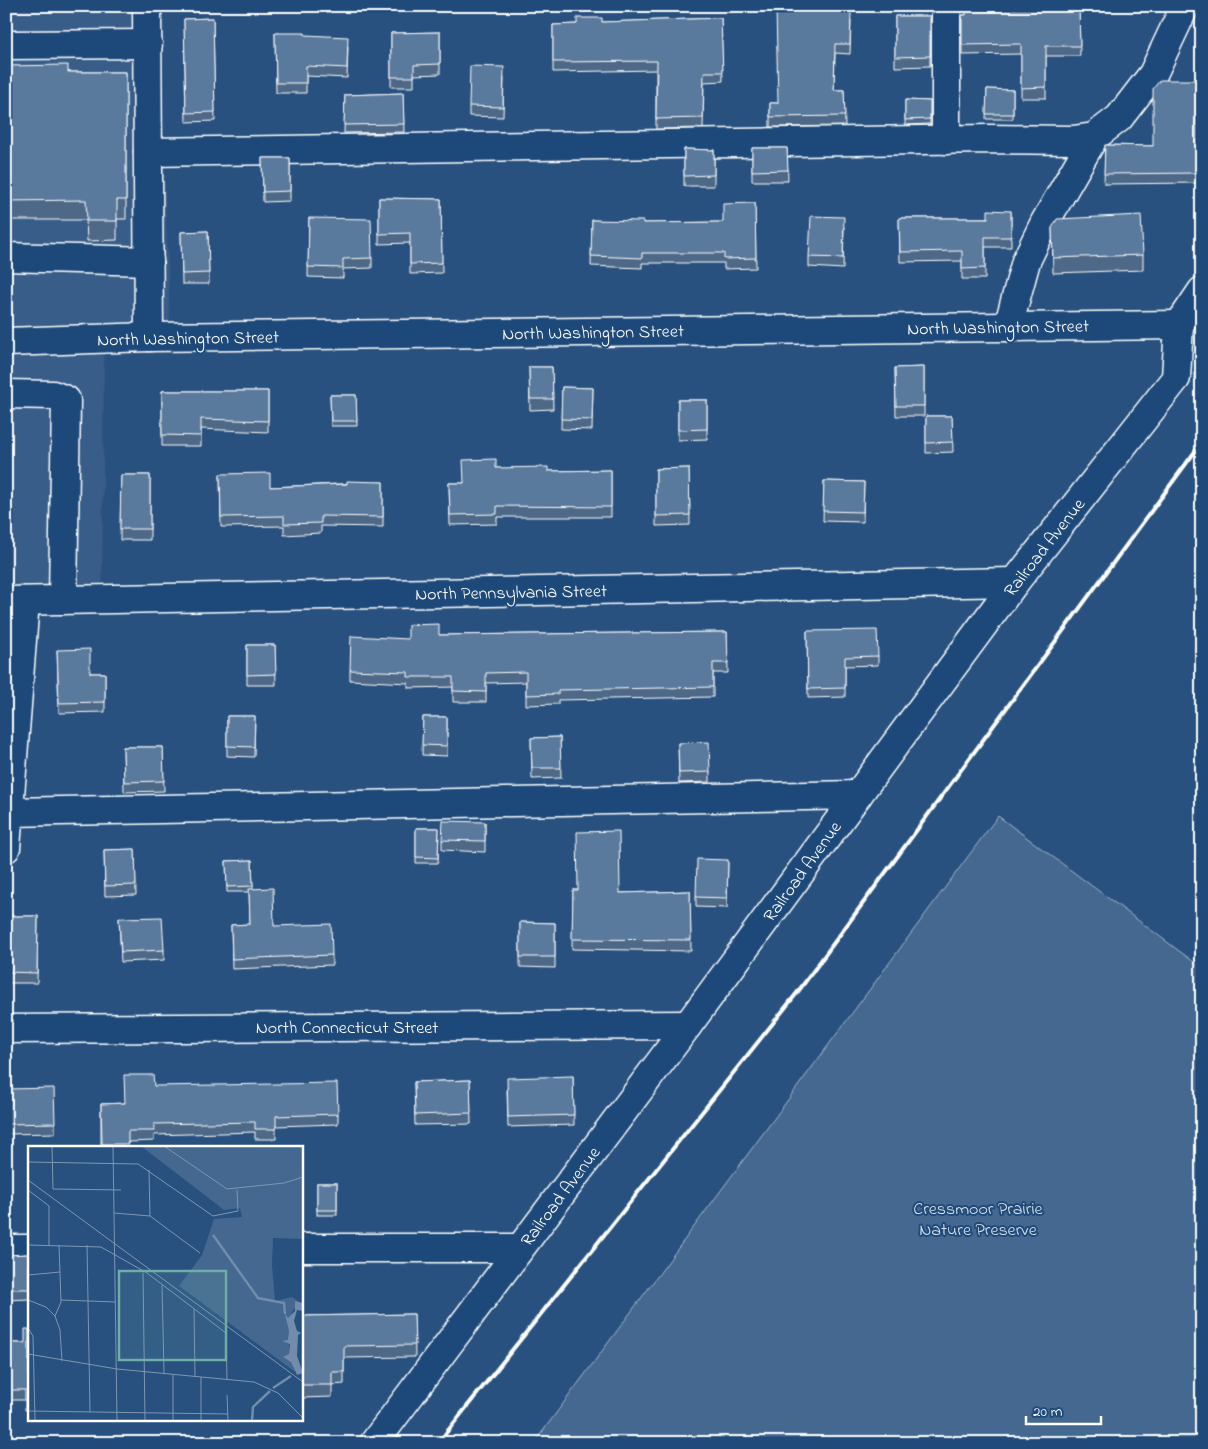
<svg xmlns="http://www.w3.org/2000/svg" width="1208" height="1449" font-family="'Indie Flower',sans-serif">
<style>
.built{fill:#375d88}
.green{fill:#446890;stroke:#a2b4c8}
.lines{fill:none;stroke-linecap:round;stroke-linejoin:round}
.minor-casing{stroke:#fff;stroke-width:31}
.minor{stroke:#1f4a7a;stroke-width:28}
.rail{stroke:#fff;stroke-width:4}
.wall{fill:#4d6987;stroke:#fff}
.building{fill:#5a7a9d;stroke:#fff}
.labels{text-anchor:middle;stroke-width:4;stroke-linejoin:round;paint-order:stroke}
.street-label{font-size:18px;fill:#fff;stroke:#1f4a7a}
.park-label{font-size:18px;fill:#dae1e9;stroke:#1f4a7a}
.inset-river{fill:none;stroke:#718dab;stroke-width:2.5}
.inset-road{fill:none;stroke:#7e97b2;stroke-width:1}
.view{fill:#6fada8;fill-opacity:0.15;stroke:#6fada8;stroke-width:2.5}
.inset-edge{fill:none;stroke:#fff;stroke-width:2.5}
</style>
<rect width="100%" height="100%" fill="#28517f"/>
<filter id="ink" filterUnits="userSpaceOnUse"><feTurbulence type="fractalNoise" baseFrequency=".02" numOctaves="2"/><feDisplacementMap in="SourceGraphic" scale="10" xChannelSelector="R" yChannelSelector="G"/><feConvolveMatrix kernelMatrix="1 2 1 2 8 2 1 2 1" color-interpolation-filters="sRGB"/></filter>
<g filter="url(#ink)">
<polygon class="built" points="6,6 158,6 171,347 104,352 102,615 6,615"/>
<polygon class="green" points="998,816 1202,968 1202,1443 534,1443"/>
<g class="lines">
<defs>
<g id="minor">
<polyline points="147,6 149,337"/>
<polyline points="946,6 946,140"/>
<polyline points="6,45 148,44"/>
<polyline points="148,152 989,139 1073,140 1094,137 1119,118 1153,74 1185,6"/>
<polyline points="6,257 149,261"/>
<polyline points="1008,327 1026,261 1045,222 1094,137"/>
<polyline points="6,342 149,337 1179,325"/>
<polyline points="6,394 53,395 66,400 63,600"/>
<polyline points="6,601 1015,582"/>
<polyline points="10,812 858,795"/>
<polyline points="6,848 25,601"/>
<polyline points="6,1029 688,1025"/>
<polyline points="301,1248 520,1248"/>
<polyline points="6,1249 29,1249"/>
<polyline points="374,1443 688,1025 1015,582 1176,378 1179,325 1202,291"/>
</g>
</defs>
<use href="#minor" class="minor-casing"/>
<use href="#minor" class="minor"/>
<polyline class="rail" points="438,1443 797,993 1202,442"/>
</g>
<g class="wall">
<polygon points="1079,8 1080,56 1046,56 1046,98 1021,98 1021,54 962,55 962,15"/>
<polygon points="895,16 930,16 930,66 895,67"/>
<polygon points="213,18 215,121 186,122 184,19"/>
<polygon points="721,18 723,81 704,82 703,128 656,129 656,70 553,72 553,25 577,24 602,22"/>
<polygon points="851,21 850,54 835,53 834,90 844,90 845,126 770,127 770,103 778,103"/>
<polygon points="440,32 440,74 414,75 414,87 391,87 391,33"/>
<polygon points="275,33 305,35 348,47 347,78 306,76 306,93 276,93"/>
<polygon points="6,66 68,72 126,72 126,219 117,219 117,240 87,241 86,220 6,220"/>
<polygon points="504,77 503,117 469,116 469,106"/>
<polygon points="1197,80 1197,183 1104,184 1105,145 1153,146"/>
<polygon points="987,89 1013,90 1013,119 986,119"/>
<polygon points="403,93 404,132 344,133 345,95"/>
<polygon points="905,100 930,101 930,124 905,125"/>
<polygon points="752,148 787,148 788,181 752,181"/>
<polygon points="684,149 714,150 714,186 684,186"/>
<polygon points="262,158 290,158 290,201 263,202"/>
<polygon points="379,198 441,199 442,273 410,274 410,243 379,244"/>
<polygon points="755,203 756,268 724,269 724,263 642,263 642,268 591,266 592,220 643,223 723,222"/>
<polygon points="1011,211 1011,247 985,247 985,279 962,279 962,261 900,262 899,218 988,218"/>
<polygon points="309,218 372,258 372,268 343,269 343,278 308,277"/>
<polygon points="844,227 843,269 809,267 809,257"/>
<polygon points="1052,228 1143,255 1143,270 1053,273"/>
<polygon points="208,231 209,284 182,284 181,232"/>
<polygon points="529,367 552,367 553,409 530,410"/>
<polygon points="924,367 924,416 896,416 895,368"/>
<polygon points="562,387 593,388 592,430 561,429"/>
<polygon points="162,391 268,391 268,432 201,429 201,446 162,446"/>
<polygon points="330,395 356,395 357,426 331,426"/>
<polygon points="678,400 707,400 707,439 678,440"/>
<polygon points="926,416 952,416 953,452 926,453"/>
<polygon points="496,468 548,471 611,470 611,517 497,517 497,524 450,525 449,483 463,483"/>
<polygon points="689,468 690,525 656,526 656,469"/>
<polygon points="220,474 270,487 383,482 383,527 321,526 321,533 284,535 284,526 221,527"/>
<polygon points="121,475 150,475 150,540 120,540"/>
<polygon points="824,481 864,482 863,522 823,521"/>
<polygon points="807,631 878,656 878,665 845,666 845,697 808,698"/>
<polygon points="727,632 728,673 713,673 713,697 558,700 558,704 526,705 526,682 486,683 486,702 453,702 453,687 408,688 408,683 350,680 350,670 408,639 439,635"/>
<polygon points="247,645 275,645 276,685 247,685"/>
<polygon points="57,650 90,673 105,673 105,712 59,713"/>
<polygon points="227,716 255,716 254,757 227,756"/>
<polygon points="423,717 447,717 447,756 422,755"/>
<polygon points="560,737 561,778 532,779 531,738"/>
<polygon points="678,743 710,772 710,782 679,783"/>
<polygon points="123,747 163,747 164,791 124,792"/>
<polygon points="485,822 485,852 442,850 442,840"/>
<polygon points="416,828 439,828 438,863 416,863"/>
<polygon points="135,849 136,895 105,896 104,850"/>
<polygon points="252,860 253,889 274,926 332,955 332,965 232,969 231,925 250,924 249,892 227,892 226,861"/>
<polygon points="728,860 727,908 696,907 696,897"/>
<polygon points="573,890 620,893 690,891 691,951 572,949"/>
<polygon points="7,916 38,916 37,983 6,983"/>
<polygon points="119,918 164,950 164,960 121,962"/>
<polygon points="520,922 555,923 555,968 520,967"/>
<polygon points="573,1076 574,1125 508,1127 507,1088"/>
<polygon points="470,1080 471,1124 415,1125 414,1082"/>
<polygon points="154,1086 338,1114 338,1124 276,1126 276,1139 255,1139 255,1132 154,1135 154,1141 128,1142 128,1148 101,1148 101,1104 125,1103"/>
<polygon points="6,1089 55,1123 55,1133 6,1134"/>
<rect x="317" y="1183" width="20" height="32"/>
<polygon points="29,1254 29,1299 6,1300 6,1255"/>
<polygon points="414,1314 415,1357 344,1358 344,1384 332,1385 332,1397 301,1398 301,1316"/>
<polygon points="29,1329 29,1410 25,1410 25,1400 6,1400 6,1343 25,1343"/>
</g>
<g class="building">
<polygon points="776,8 851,11 850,44 835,44 834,90 844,90 845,116 770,117 770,103 778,103"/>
<polygon points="1079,8 1080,46 1046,46 1046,87 1021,88 1021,44 962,45 962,15 966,15 966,10"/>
<polygon points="895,16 930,16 930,56 895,57"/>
<polygon points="213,18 215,112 186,113 184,19"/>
<polygon points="577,18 602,18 602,22 721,18 723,72 704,72 703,118 656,119 657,61 553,62 553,25 577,24"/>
<polygon points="440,32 440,64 414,65 414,77 391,77 391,33"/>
<polygon points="275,33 305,33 305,35 348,37 347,68 306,66 306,83 276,83"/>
<polygon points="68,65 68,72 126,72 126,200 117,200 117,221 87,221 86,200 6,201 6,66"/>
<polygon points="470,66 504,67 503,107 469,106"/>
<polygon points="1160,80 1197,80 1197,173 1104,174 1105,145 1153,146 1153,89"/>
<polygon points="987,89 1013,90 1013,114 986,114"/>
<polygon points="403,93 404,124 344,125 345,95"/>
<polygon points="905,100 930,101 930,119 905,120"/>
<polygon points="752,148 787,148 788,170 752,171"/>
<polygon points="684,149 714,150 714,175 684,176"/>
<polygon points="262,158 290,158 290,191 263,192"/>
<polygon points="379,198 441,199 442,263 410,264 410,233 379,234"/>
<polygon points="755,203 756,258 724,259 724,253 642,253 642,258 591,256 592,220 643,221 643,223 723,222 723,204"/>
<polygon points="988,210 1011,211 1011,237 985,237 985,268 962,269 962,251 900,252 899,218 988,218"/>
<polygon points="1141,215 1143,255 1053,258 1052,228 1057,219"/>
<polygon points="811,216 844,217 843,258 809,257"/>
<polygon points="309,218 371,219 372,258 343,259 343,268 308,267"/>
<polygon points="208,231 209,273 182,274 181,232"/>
<polygon points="529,367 552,367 553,399 530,399"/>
<polygon points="924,367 924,406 896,406 895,368"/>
<polygon points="562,387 593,388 592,420 561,419"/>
<polygon points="162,391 268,391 268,421 201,419 201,436 162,435"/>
<polygon points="330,395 356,395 357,421 331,421"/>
<polygon points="678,400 707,400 707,429 678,430"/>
<polygon points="926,416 952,416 953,442 926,443"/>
<polygon points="496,459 496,468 548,467 548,471 611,470 611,507 497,506 497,514 450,515 449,483 464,483 463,460"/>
<polygon points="689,468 690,515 656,516 656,469"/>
<polygon points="270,473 270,487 347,484 347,481 383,482 383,517 321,516 321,523 284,524 284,516 221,517 220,474"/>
<polygon points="121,475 150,475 150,529 120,529"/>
<polygon points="824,481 864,482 863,512 823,511"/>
<polygon points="439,624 439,635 727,632 728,663 713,663 713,687 558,690 558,694 526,695 526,672 486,673 486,692 453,691 453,677 408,677 408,672 350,670 351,636 408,639 408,625"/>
<polygon points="877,630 878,656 845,657 845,688 808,689 807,631"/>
<polygon points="247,645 275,645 276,674 247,675"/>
<polygon points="90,649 90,673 105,673 105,702 59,703 57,650"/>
<polygon points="227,716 255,716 254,747 227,746"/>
<polygon points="423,717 447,717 447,746 422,745"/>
<polygon points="560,737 561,768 532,768 531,738"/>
<polygon points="709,742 710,772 679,773 678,743"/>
<polygon points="123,747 163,747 164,781 124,782"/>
<polygon points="443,821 485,822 485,841 442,840"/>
<polygon points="416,828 439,828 438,858 416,857"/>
<polygon points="619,831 620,893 690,891 691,940 572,939 573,890 578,890 577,832"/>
<polygon points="135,849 136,885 105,886 104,850"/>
<polygon points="697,859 728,860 727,898 696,897"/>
<polygon points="252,860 253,886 227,887 226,861"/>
<polygon points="273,888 274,926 331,924 332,955 232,959 231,925 250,924 249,889"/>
<polygon points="7,916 38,916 37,973 6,972"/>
<polygon points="162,917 164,950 121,952 119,918"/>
<polygon points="520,922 555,923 555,957 520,957"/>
<polygon points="124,1075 153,1075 154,1086 337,1083 338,1114 276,1116 276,1129 255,1129 255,1122 154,1124 154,1131 128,1131 128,1144 102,1144 101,1104 125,1103"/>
<polygon points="573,1076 574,1115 508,1117 507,1078"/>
<polygon points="470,1080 471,1113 415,1115 414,1082"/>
<polygon points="54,1088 55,1123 6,1124 6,1089"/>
<rect x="317" y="1183" width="20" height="27"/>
<polygon points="29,1254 29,1289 6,1289 6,1255"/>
<polygon points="414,1314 415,1345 344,1346 344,1372 332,1372 332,1385 301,1385 301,1316"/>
<polygon points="25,1329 29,1329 29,1400 25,1400 25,1390 6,1390 6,1343 25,1343"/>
</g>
</g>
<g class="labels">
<g class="street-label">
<text transform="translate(998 327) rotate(-1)" y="6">North Washington Street</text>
<text transform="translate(593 332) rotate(-1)" y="6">North Washington Street</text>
<text transform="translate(188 338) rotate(-1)" y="6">North Washington Street</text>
<text transform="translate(1044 547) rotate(-52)" y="6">Railroad Avenue</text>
<text transform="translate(511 592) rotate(-1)" y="6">North Pennsylvania Street</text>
<text transform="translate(802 871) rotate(-54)" y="6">Railroad Avenue</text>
<text x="347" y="1033">North Connecticut Street</text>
<text transform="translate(560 1196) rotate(-53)" y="6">Railroad Avenue</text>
</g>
<g class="park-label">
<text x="978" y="1214">Cressmoor Prairie<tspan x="978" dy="21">Nature Preserve</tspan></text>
</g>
</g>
<g transform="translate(28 1146)">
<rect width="275" height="275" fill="#28517f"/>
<path d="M113,0H275V93L245,92L244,119L247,155L264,151L271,156L264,166L261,185V207L267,226L151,140L174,109L186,73L214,71L212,62L196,64Z" fill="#446890"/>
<path d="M267,155L275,157V165L269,164L266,175L269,185L273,187L270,189L269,210L275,227L269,229L263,216L255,211L261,208L262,198L254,195L260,194L261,185L257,168L260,172L267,165Z" fill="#718dab"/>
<path class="inset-river" d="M185,89L230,152L256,157L257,168M245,242L263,230M224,275L225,261L242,245"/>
<path class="inset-road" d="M24,0L25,43L93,44M85,0L89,275M136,0L199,43L256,37L275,31M0,16L110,18L185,70L210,65L209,44M121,24L122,70M0,34L275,236M0,44L21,60V99M86,67L122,70L172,107M0,99L73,101L119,127L198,187L199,234M31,99L33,156L27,170L32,184L34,215M59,99L62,266M115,127L117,275M0,129L32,126M134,139L136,228M0,154L18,161L27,170M33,154L88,156M166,163L167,231M0,182L5,190L7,275M0,208L89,223L226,236L250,247L275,272M145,229V275M173,231V275M199,249L200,275M0,265L200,268"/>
<path class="view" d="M91,125H198V214H91Z"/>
<rect width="275" height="275" class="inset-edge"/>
</g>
<rect width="1208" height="1449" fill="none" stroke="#1f4a7a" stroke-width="25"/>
<rect x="12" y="12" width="1183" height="1424" fill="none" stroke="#fff" stroke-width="2" filter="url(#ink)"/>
<path d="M1026 1416v8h75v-8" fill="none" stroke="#ffffff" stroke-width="2.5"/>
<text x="1033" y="1416" font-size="15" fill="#ffffff" stroke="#1f4a7a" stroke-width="4" paint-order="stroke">20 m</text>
</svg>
